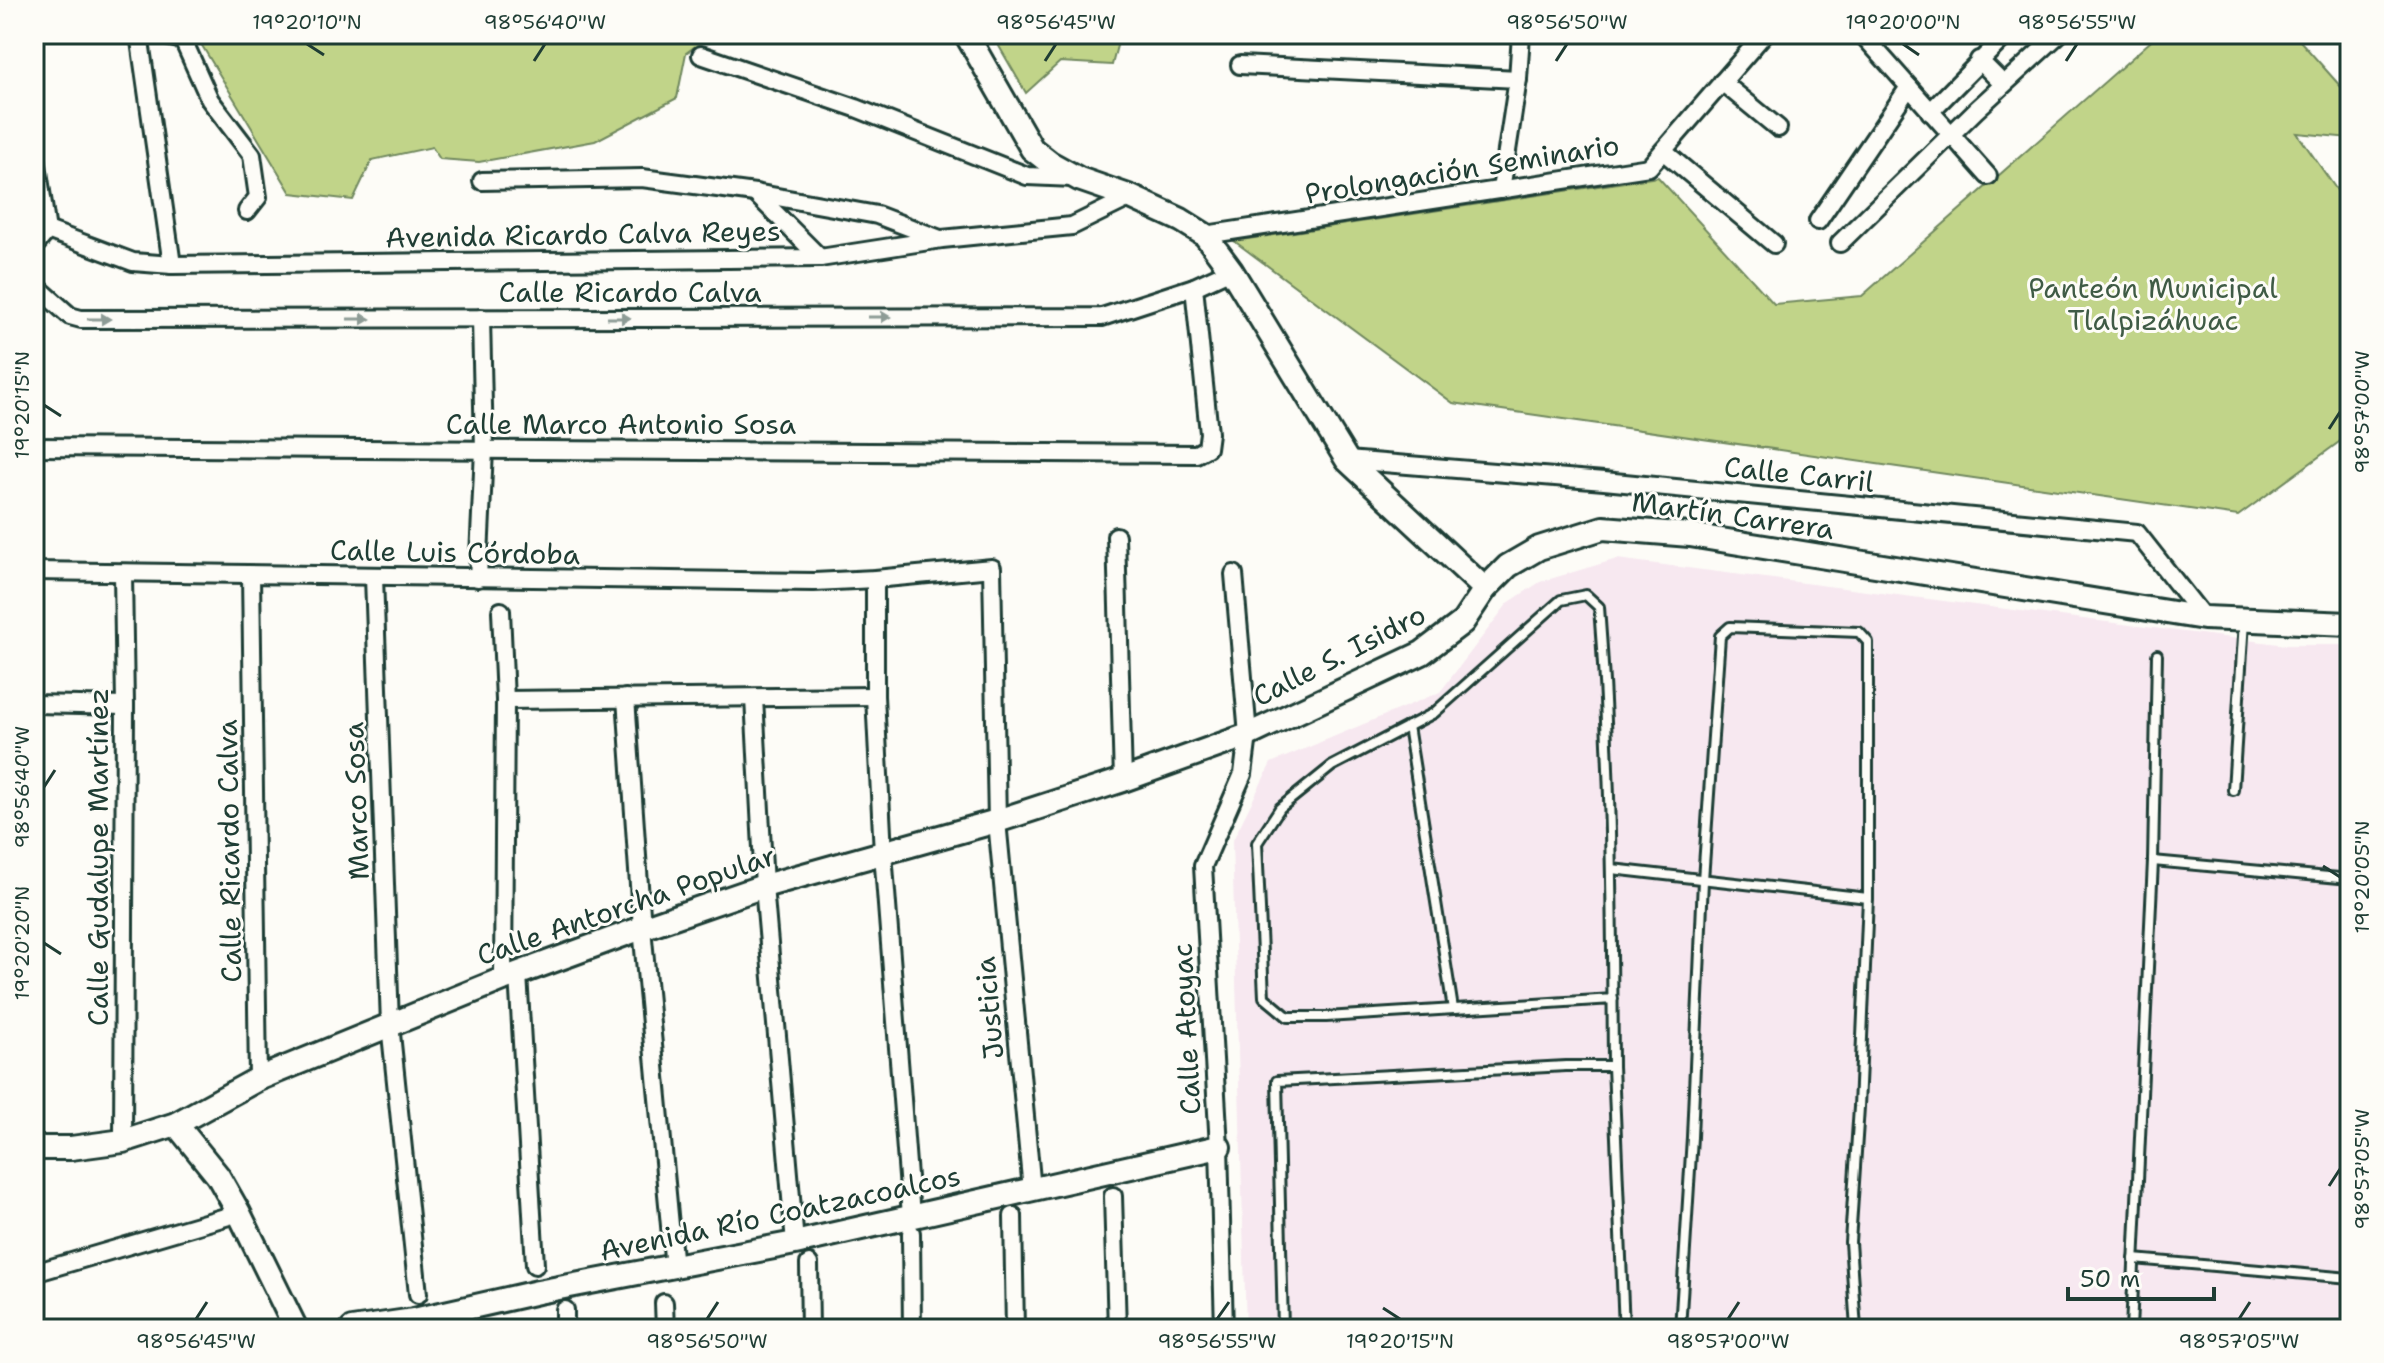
<svg xmlns="http://www.w3.org/2000/svg" width="2384" height="1363" font-family="'Shantell Sans',sans-serif">
<style>
.built{fill:#f7e8f0}
.green{fill:#c1d489;stroke:#70885e;stroke-width:2}
.lines{fill:none;stroke-linecap:round;stroke-linejoin:round}
.lane-casing{stroke:#1f3d34;stroke-width:14}
.street-casing{stroke:#1f3d34;stroke-width:22}
.secondary-casing{stroke:#1f3d34;stroke-width:28}
.lane{stroke:#fdfcf7;stroke-width:8}
.street{stroke:#fdfcf7;stroke-width:16}
.secondary{stroke:#fdfcf7;stroke-width:22}
.oneway{fill:#8e9c96}
.ticks{fill:none;stroke:#1f3d34;stroke-width:3}
.labels{text-anchor:middle;stroke-width:6;stroke-linejoin:round;paint-order:stroke}
.street-label{font-size:28px;fill:#1f3d34;stroke:#fdfcf7}
.park-label{font-size:28px;fill:#3f5b45;stroke:#fdfcf7}
.neatline{fill:none;stroke:#1f3d34;stroke-width:3}
.ticks-label{font-size:20px;text-anchor:middle;fill:#1f3d34}
</style>
<rect width="100%" height="100%" fill="#fdfcf7"/>
<filter id="ink" filterUnits="userSpaceOnUse"><feTurbulence type="fractalNoise" baseFrequency=".0125" numOctaves="2"/><feDisplacementMap in="SourceGraphic" scale="16" xChannelSelector="R" yChannelSelector="G"/><feConvolveMatrix kernelMatrix="1 2 1 2 8 2 1 2 1" color-interpolation-filters="sRGB"/></filter>
<g filter="url(#ink)">
<polygon class="built" points="1617,559 2286,645 2350,645 2350,1329 1246,1329 1232,842 1271,763 1440,692 1508,603 1540,582"/>
<g class="green">
<polygon points="195,34 712,34 686,53 677,98 595,141 479,162 440,159 432,147 372,160 353,200 291,193"/>
<polygon points="992,34 1120,34 1112,65 1060,62 1026,93"/>
<polygon points="2159,34 2294,34 2350,97 2350,138 2297,133 2350,209 2350,434 2238,516 1453,403 1234,241 1658,177 1774,304 1862,296"/>
</g>
<g class="lines">
<defs>
<g id="lane">
<polyline points="1408,726 1453,1009"/>
<polyline points="2233,790 2244,621"/>
<polyline points="2153,861 2350,879"/>
<polyline points="1612,869 1868,898"/>
<path d="M1613,999L1326,1017H1288L1264,997L1257,843L1280,808L1332,766L1434,713L1561,600L1586,595L1599,607C1611,760 1612,913 1613,1066"/>
<polyline points="2134,1259 2350,1278"/>
<polyline points="1283,1329 1277,1081 1566,1066 1613,1066 1624,1329"/>
<polyline points="1680,1329 1692,1137 1703,880 1720,636 1730,627 1859,632 1868,642 1868,898 1859,1107 1850,1242 1856,1329"/>
<polyline points="2131,1329 2153,861 2157,655"/>
</g>
<g id="street">
<polyline points="139,34 172,265"/>
<polyline points="158,34 183,40 210,100 252,155 258,197 247,211"/>
<polyline points="1862,34 1988,176"/>
<polyline points="701,55 856,108 1027,176 1074,178"/>
<polyline points="1979,60 2003,84"/>
<polyline points="1240,65 1518,79"/>
<polyline points="1722,82 1778,128"/>
<polyline points="1930,112 2007,34"/>
<polyline points="34,145 47,231 34,247"/>
<polyline points="1663,151 1774,244"/>
<polyline points="482,181 642,178 755,193 877,215 940,239"/>
<polyline points="1501,190 1518,79 1521,34"/>
<polyline points="755,193 820,258"/>
<polyline points="1818,221 1909,87"/>
<polyline points="34,225 133,262 172,265 820,258 942,239 1072,226 1131,197"/>
<polyline points="1205,235 1649,167 1764,34"/>
<polyline points="1840,243 1976,110 2059,34"/>
<polyline points="34,284 70,316 81,319 1102,317 1194,287 1231,270"/>
<polyline points="34,447 1196,454 1207,448 1209,433 1194,287"/>
<polyline points="1347,460 1604,481 2137,533 2204,618"/>
<polyline points="1116,536 1123,780"/>
<polyline points="34,571 814,582 875,579 992,568 997,821 1032,1190"/>
<polyline points="251,575 258,1079"/>
<polyline points="374,577 390,1024 418,1294"/>
<polyline points="478,578 484,450 481,318"/>
<polyline points="875,579 875,696 883,853 911,1216"/>
<polyline points="501,611 505,700 503,979"/>
<polyline points="626,698 642,928 674,1268"/>
<polyline points="754,698 764,886 795,1243"/>
<polyline points="505,700 875,696"/>
<polyline points="34,704 125,706"/>
<polyline points="518,974 535,1265"/>
<polyline points="123,1141 125,706 123,573"/>
<polyline points="1113,1196 1117,1329"/>
<polyline points="1013,1216 1015,1329"/>
<polyline points="911,1233 912,1329"/>
<polyline points="809,1264 810,1329"/>
<polyline points="34,1273 239,1213"/>
<polyline points="664,1303 665,1329"/>
<polyline points="565,1310 565,1329"/>
<polyline points="1224,1329 1219,1147 1203,866 1243,774 1248,735 1234,574"/>
</g>
<g id="secondary">
<polyline points="966,34 1032,149 1050,163 1079,179 1131,197 1181,220 1205,235 1231,270 1347,460 1485,589"/>
<polyline points="176,1124 218,1176 239,1213 296,1329"/>
<polyline points="34,1148 71,1148 123,1141 176,1124 258,1079 503,979 642,928 764,886 997,821 1123,780 1248,735 1422,653 1463,622 1485,589 1508,566 1539,548 1603,528 1690,535 2204,618 2350,624"/>
<polyline points="352,1329 414,1320 538,1292 795,1243 1219,1147"/>
</g>
</defs>
<use href="#lane" class="lane-casing"/>
<use href="#street" class="street-casing"/>
<use href="#secondary" class="secondary-casing"/>
<use href="#lane" class="lane"/>
<use href="#street" class="street"/>
<use href="#secondary" class="secondary"/>
</g>
<defs><path id="oneway-solid" d="M-6-.8H1V-3.2L6.5 0L1 3.2V.8H-6Z" transform="scale(2)"/></defs>
<g class="oneway">
<use href="#oneway-solid" transform="translate(879 317)"/>
<use href="#oneway-solid" transform="translate(619 318)"/>
<use href="#oneway-solid" transform="translate(99 319)"/>
<use href="#oneway-solid" transform="translate(359 319)"/>
</g>
</g>
<path class="ticks" d="M307,44L324,55M1903,44L1919,55M534,61L545,44M1045,61L1056,44M1556,61L1567,44M2066,61L2077,44M44,405L61,416M2329,429L2340,412M44,787L55,770M2323,866L2340,877M44,943L61,954M2329,1186L2340,1169M1383,1308L1400,1319M196,1319L207,1302M707,1319L718,1302M1217,1319L1229,1302M1728,1319L1739,1302M2239,1319L2250,1302"/>
<g class="labels">
<g class="street-label">
<text transform="translate(1462 169) rotate(-9)" y="10">Prolongación Seminario</text>
<text transform="translate(583 234) rotate(-1)" y="10">Avenida Ricardo Calva Reyes</text>
<text x="630" y="302">Calle Ricardo Calva</text>
<text x="621" y="434">Calle Marco Antonio Sosa</text>
<text transform="translate(1799 474) rotate(6)" y="10">Calle Carril</text>
<text transform="translate(1733 515) rotate(8)" y="10">Martín Carrera</text>
<text transform="translate(455 552) rotate(1)" y="10">Calle Luis Córdoba</text>
<text transform="translate(1339 655) rotate(-27)" y="10">Calle S. Isidro</text>
<text transform="translate(356 801) rotate(-92)" y="10">Marco Sosa</text>
<text transform="translate(229 851) rotate(-91)" y="10">Calle Ricardo Calva</text>
<text transform="translate(98 857) rotate(-90)" y="10">Calle Gudalupe Martínez</text>
<text transform="translate(626 905) rotate(-19)" y="10">Calle Antorcha Popular</text>
<text transform="translate(989 1008) rotate(-95)" y="10">Justicia</text>
<text transform="translate(1186 1029) rotate(-93)" y="10">Calle Atoyac</text>
<text transform="translate(780 1213) rotate(-12)" y="10">Avenida Río Coatzacoalcos</text>
</g>
<g class="park-label">
<text x="2153" y="298">Panteón Municipal<tspan x="2153" dy="32">Tlalpizáhuac</tspan></text>
</g>
</g>
<rect width="2384" height="1363" fill="none" stroke="#fdfcf7" stroke-width="88"/>
<path d="M2068 1287v12h146v-12" fill="none" stroke="#1f3d34" stroke-width="4"/>
<text x="2080" y="1287" font-size="24" fill="#1f3d34" stroke="#fdfcf7" stroke-width="6" paint-order="stroke">50 m</text>
<rect x="44" y="44" width="2296" height="1275" class="neatline"/>
<g class="ticks-label">
<text x="307" y="29">19°20'10"N</text>
<text x="545" y="29">98°56'40"W</text>
<text x="1056" y="29">98°56'45"W</text>
<text x="1567" y="29">98°56'50"W</text>
<text x="1903" y="29">19°20'00"N</text>
<text x="2077" y="29">98°56'55"W</text>
<text transform="translate(22 405) rotate(-90)" y="7">19°20'15"N</text>
<text transform="translate(2362 412) rotate(-90)" y="7">98°57'00"W</text>
<text transform="translate(22 787) rotate(-90)" y="7">98°56'40"W</text>
<text transform="translate(2362 877) rotate(-90)" y="7">19°20'05"N</text>
<text transform="translate(22 943) rotate(-90)" y="7">19°20'20"N</text>
<text transform="translate(2362 1169) rotate(-90)" y="7">98°57'05"W</text>
<text x="196" y="1348">98°56'45"W</text>
<text x="707" y="1348">98°56'50"W</text>
<text x="1217" y="1348">98°56'55"W</text>
<text x="1400" y="1348">19°20'15"N</text>
<text x="1728" y="1348">98°57'00"W</text>
<text x="2239" y="1348">98°57'05"W</text>
</g>
</svg>
